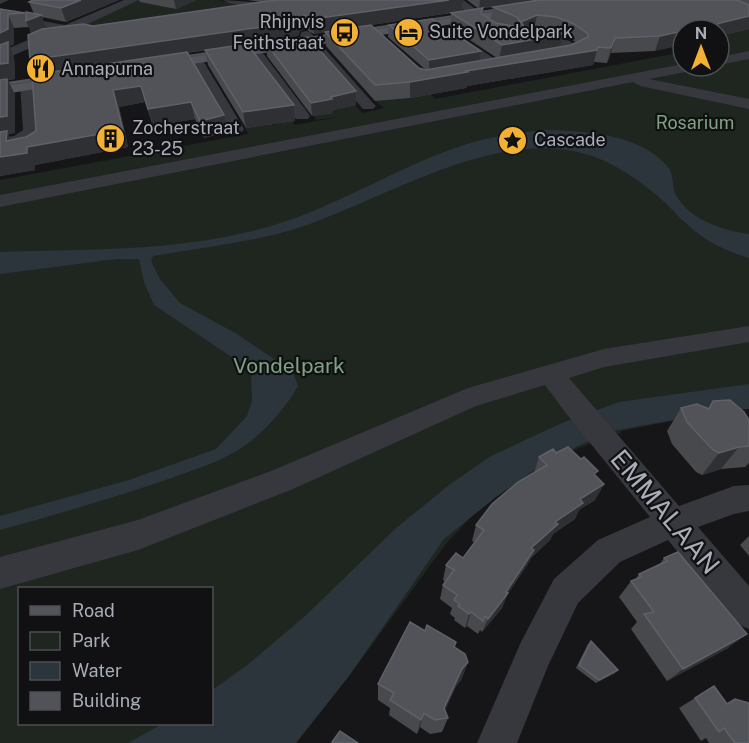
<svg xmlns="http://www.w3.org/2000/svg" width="749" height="743" font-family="'Public Sans',sans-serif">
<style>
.green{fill:#1e261f;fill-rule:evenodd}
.water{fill:#2c353c}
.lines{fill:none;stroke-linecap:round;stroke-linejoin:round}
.minor{fill:#37383d;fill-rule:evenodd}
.major{fill:#53555c;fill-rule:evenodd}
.tram{stroke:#4a4c52;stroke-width:1.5}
.wall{fill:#47494d;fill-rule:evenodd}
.shaded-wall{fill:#2f3033}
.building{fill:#525359;stroke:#5f6168;stroke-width:1.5}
.labels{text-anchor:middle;stroke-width:4.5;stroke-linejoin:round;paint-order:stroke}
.far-poi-label{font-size:18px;fill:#a8adb8;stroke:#111113;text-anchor:start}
.far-park-label{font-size:18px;fill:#7fa381;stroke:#111113}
.park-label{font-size:21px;fill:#7fa381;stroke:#111113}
.near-street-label{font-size:26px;fill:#a8adb8;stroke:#111113}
</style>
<rect width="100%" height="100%" fill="#161618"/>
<g class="green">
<polygon points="137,0 218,0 255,8 92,33 70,28"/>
<path d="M749,18V409L700,415L622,431L621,433L579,448L551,461L513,484L471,517L446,544L349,676L296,743H0V180L248,134L245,127L271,122L273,125L292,121L295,125L338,117L316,120L313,114L354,104L362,113L384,108L374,100L430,93L435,99L683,52V66H719V46L723,45L719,43V31ZM20,588H212V724H20Z"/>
</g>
<g class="water">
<path d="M547,130C585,131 641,134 668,167C675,175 671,189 677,197C692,221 723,230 749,234V258C732,253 715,246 700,235C685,224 673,210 660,198C639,180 613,162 586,154C491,127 381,202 292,230C246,243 200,248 153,256L151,261L160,279L180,303L237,334L293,372L298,386C284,411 260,437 235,452C213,465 186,472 163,481C109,499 55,515 0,530V516L129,480L216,449L247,416L252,401L251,373L236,360L154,305L144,282L139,259H117L0,274V252C92,249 186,252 274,225C341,205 400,165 467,144C492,136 520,132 547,130Z"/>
<polygon points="749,384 749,409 735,409 618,430 580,445 535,470 496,497 444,539 349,676 296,743 128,743 162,724 212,724 212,690 246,666 303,618 395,529 449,485 491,456 562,423 619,402"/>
</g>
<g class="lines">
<g class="minor">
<polygon points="0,0 9,0 0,4"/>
<polygon points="124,0 139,0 79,28 96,31 98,34 96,37 68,32 0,61 0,52 54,29 9,19 9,15 65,25"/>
<polygon points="223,0 265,3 275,10 269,13 261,9 229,3"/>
<polygon points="449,0 463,0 477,10 475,12 467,12"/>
<polygon points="306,31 310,32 373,103 376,106 373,109 363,109 302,38 300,35 302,32"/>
<polygon points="452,31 501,63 503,66 501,69 491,69 448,38 446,35 448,32"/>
<polygon points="551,32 581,47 583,50 580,56 548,60 546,57 548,54 567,50 549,40 528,41 522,37 528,33"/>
<polygon points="254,47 259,48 308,113 310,116 308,119 296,119 247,51"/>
<polygon points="749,51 749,59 719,65 719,57"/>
<polygon points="195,55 202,59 244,129 242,132 230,132 228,129 188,59"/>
<polygon points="683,64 703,66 696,70 649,79 749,99 749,109 640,86 633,82 0,207 0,195"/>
<polygon points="27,80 34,84 39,132 25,144 0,148 0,138 14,136 23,130 20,84"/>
<polygon points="749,326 749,342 604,367 569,378 679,506 734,486 749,485 749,511 734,514 698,527 749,586 749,629 737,624 668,540 620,562 578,603 548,666 517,743 477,743 521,642 554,579 598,540 650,517 565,412 545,385 476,406 293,489 138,550 0,589 0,557 138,520 271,471 468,388 604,349"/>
</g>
<g class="major">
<polygon points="554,0 590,0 583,4 147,71 141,70 138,66 141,62 147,61"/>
<polygon points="75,72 81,73 84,77 81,81 0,95 0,83"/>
</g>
<g class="tram">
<polyline points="175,59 507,9"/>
<polyline points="0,86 47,79"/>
</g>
</g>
<g class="wall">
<path d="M33,0H119L66,22L42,17L46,29L93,26L261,2L248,0H463L462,11L479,9L467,0H749V29L719,36V30H683L655,51L611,53L607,63L594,62L593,65L467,86L466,88L410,98L375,101L326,46L325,32L314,34L305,29L300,31L298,36L187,53L227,132L204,138L195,119L153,126L145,102L119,107L128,147L35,165V170L0,176V9L25,13L26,16L34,14L29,2ZM493,7L491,20L482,13L483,8ZM451,13L450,27L497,58L479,61L481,51L389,25L388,37L426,70L419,68L371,25ZM29,27L31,33L30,60L36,74V131L26,137L11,140L8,134L15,133V95L8,80L15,79L14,57L10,46L14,44V28ZM563,35L571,39L577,43L571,45L560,47Z"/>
<polygon points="139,0 196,0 176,9 140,2"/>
<polygon points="266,43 356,91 356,105 333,110 333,113 312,116 267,56"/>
<polygon points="205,50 294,105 295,121 246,128 208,65"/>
<polygon points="713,401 749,420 749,463 745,467 721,469 702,475 696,472 672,444 667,431 681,408 709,408"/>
<polygon points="556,453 604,484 595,500 579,510 575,519 553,534 550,540 531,558 527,565 507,595 502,608 482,632 480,630 478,634 467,626 465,628 454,620 455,618 450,614 452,608 440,599 443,585 445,582 443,580 446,565 463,558 475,543 472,541 476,525 534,473 539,457"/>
<polygon points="749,536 749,556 740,545"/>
<polygon points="664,558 728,648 667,681 631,629 637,622 619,597 631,581 635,580 639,574 660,564"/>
<polygon points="591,641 615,673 596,683 576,668 588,644"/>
<polygon points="454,648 468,662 461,680 456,686 445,710 448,718 442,732 430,734 420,727 417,734 389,715 390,708 378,700 378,684"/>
<polygon points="695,698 749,743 709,743 706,738 701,741 679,708"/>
</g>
<g class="shaded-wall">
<polygon points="81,0 119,0 66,22 61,8"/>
<polygon points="174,0 196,0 176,9"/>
<polygon points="448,0 463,0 462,11 314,34 313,19"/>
<polygon points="480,0 539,0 483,8 481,22 479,9"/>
<polygon points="8,14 14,28 14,44 10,46 14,57 15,79 8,80 15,95 15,133 8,134 15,148 27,147 113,90 141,86 145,102 119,107 128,147 35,165 35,170 0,176 0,33"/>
<polygon points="41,15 47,30 33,36 26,21"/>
<polygon points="304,15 305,29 300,31 298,36 37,75 30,60 299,17"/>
<polygon points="537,15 534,30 519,37 521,22"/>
<polygon points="749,16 749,29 719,36 719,30 710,30 710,28 720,23"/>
<polygon points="683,31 683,45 655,51 660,36"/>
<polygon points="563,34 560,49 499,60 502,45"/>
<polygon points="615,38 611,53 607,63 611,48"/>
<polygon points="598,47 593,65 467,86 466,88 410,98 410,82 466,71"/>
<polygon points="481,51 479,63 429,72 429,60"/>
<polygon points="356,91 356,105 333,110 333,113 312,116 311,103"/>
<polygon points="191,102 195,119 153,126 148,109"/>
<polygon points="294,105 295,121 246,128 243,112"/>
<polygon points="224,115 227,132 204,138 200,121"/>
<polygon points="739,447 721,469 702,475 719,453"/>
<polygon points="604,484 595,500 579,510 575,519 553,534 550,540 531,558 527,565 507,595 502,608 482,632 488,619 506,592 531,548 555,522 580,499"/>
<polygon points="471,612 467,626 465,628 469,614"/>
<polygon points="747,634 728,648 667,681 683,669"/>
<polygon points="468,662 461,680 456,686 441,719 444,708 462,669"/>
<polygon points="618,670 615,673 596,683 599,680"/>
<polygon points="424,713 420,727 417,734 421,720"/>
</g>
<g class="building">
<polygon points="33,0 81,0 61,8 29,2"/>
<polygon points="276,0 449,0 313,19 304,15 299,17 297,22 30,60 28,35 42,29 83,24 93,26"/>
<polygon points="539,0 737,0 749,5 749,16 720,23 710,28 683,30 683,31 660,36 615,38 611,48 598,47 597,50 466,71 468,72 410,82 375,85 325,32 371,25 419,68 426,70 571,45 588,37 588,34 574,24 556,17 537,15 521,22 525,28 551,28 563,34 502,45 451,13 483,8 481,13 496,23 513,26 520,21 517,17 493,7"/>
<polygon points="0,9 25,13 8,14 8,29 0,33"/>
<polygon points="26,12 41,15 26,21"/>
<polygon points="432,19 481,51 429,60 389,25"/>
<polygon points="308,37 356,91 331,97 332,99 311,103 266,43"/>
<polygon points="8,42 8,63 0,64 0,45"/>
<polygon points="247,44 294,105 243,112 205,50"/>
<polygon points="187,52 224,115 200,121 191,102 148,109 141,86 113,90 123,130 27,147 27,153 0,157 0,132 7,131 6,141 26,137 36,131 32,75"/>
<polygon points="7,79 7,116 0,117 0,80"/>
<polygon points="730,400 744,412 749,420 749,446 739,447 719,453 713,450 687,422 681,408 697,404 709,409 713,401"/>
<polygon points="568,447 581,459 584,457 598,471 594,474 604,484 580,499 583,503 555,522 558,524 531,548 534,550 506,592 508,593 488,619 485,616 483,621 471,612 469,614 458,606 460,604 454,600 457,595 443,585 454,570 446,565 456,553 463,558 484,530 476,525 492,504 518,482 547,465 539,457 553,449 556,453"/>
<polygon points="678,552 747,634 683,669 644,614 654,612 631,581 641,577 639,574 667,561 664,558"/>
<polygon points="410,622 425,631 427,625 456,642 454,647 465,654 468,662 462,669 444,708 448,718 435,720 424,713 421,720 390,700 394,693 378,684"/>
<polygon points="591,641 618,670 599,680 579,665"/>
<polygon points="714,686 727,704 735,699 749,703 749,743 735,743 724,728 719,732 695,698"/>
<polygon points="340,731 358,743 333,743 332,742"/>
</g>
<defs>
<symbol id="bus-disc" viewBox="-11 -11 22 22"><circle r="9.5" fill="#f2b134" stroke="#111113"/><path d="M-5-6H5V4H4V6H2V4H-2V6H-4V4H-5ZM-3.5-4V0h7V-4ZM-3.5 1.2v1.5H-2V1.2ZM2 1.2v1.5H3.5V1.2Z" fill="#111"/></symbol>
<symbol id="hotel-disc" viewBox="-11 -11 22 22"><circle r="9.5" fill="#f2b134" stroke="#111113"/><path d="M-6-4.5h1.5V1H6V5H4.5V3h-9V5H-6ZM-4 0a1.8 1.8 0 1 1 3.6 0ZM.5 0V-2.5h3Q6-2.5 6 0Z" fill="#111"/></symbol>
<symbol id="restaurant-disc" viewBox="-11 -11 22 22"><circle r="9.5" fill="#f2b134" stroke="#111113"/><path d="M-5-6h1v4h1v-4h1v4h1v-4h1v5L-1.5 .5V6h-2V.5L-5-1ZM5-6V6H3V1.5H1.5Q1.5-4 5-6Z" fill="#111"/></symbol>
<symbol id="building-disc" viewBox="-11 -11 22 22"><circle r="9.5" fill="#f2b134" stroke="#111113"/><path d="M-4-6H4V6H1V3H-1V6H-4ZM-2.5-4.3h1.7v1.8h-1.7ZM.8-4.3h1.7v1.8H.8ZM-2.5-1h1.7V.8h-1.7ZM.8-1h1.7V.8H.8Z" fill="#111"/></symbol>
<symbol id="sight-disc" viewBox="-11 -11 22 22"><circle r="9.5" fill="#f2b134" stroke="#111113"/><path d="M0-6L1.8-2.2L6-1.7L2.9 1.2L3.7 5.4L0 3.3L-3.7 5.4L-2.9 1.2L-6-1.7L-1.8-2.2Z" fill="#111"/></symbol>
</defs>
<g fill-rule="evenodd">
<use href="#bus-disc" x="328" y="16" width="33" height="33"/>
<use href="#hotel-disc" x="392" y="16" width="33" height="33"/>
<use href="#restaurant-disc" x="24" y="52" width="33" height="33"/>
<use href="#building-disc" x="94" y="122" width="33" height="33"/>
<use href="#sight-disc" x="496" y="124" width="33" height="33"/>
</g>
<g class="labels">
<g class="far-poi-label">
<text x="324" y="28" text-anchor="end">Rhijnvis<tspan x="324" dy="21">Feithstraat</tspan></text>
<text x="429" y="38">Suite Vondelpark</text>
<text x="61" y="75">Annapurna</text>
<text x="132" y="134">Zocherstraat<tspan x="132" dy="21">23-25</tspan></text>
<text x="534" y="146">Cascade</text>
</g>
<g class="far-park-label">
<text x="695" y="129">Rosarium</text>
</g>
<g class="park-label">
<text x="289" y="373">Vondelpark</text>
</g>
<g class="near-street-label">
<text transform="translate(665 512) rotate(50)" y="9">EMMALAAN</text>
</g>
</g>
<rect x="18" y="587" width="195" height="138" fill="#111113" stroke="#4d4f55" stroke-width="1.5"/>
<rect x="30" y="606" width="30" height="9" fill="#53555c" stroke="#4d4f55" stroke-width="1.5"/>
<text x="72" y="617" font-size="18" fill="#a8adb8">Road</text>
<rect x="30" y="632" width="30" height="18" fill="#1e261f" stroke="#4d4f55" stroke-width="1.5"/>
<text x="72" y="647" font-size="18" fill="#a8adb8">Park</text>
<rect x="30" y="662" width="30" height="18" fill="#2c353c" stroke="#4d4f55" stroke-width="1.5"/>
<text x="72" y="677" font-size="18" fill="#a8adb8">Water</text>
<rect x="30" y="692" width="30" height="18" fill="#525359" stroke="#4d4f55" stroke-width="1.5"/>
<text x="72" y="707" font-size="18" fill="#a8adb8">Building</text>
<g transform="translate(701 48)"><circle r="28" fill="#111113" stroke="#4d4f55" stroke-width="1.5"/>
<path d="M0-4.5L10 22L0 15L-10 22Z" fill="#f2b134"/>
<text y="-9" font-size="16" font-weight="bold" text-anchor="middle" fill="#a8adb8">N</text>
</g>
</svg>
